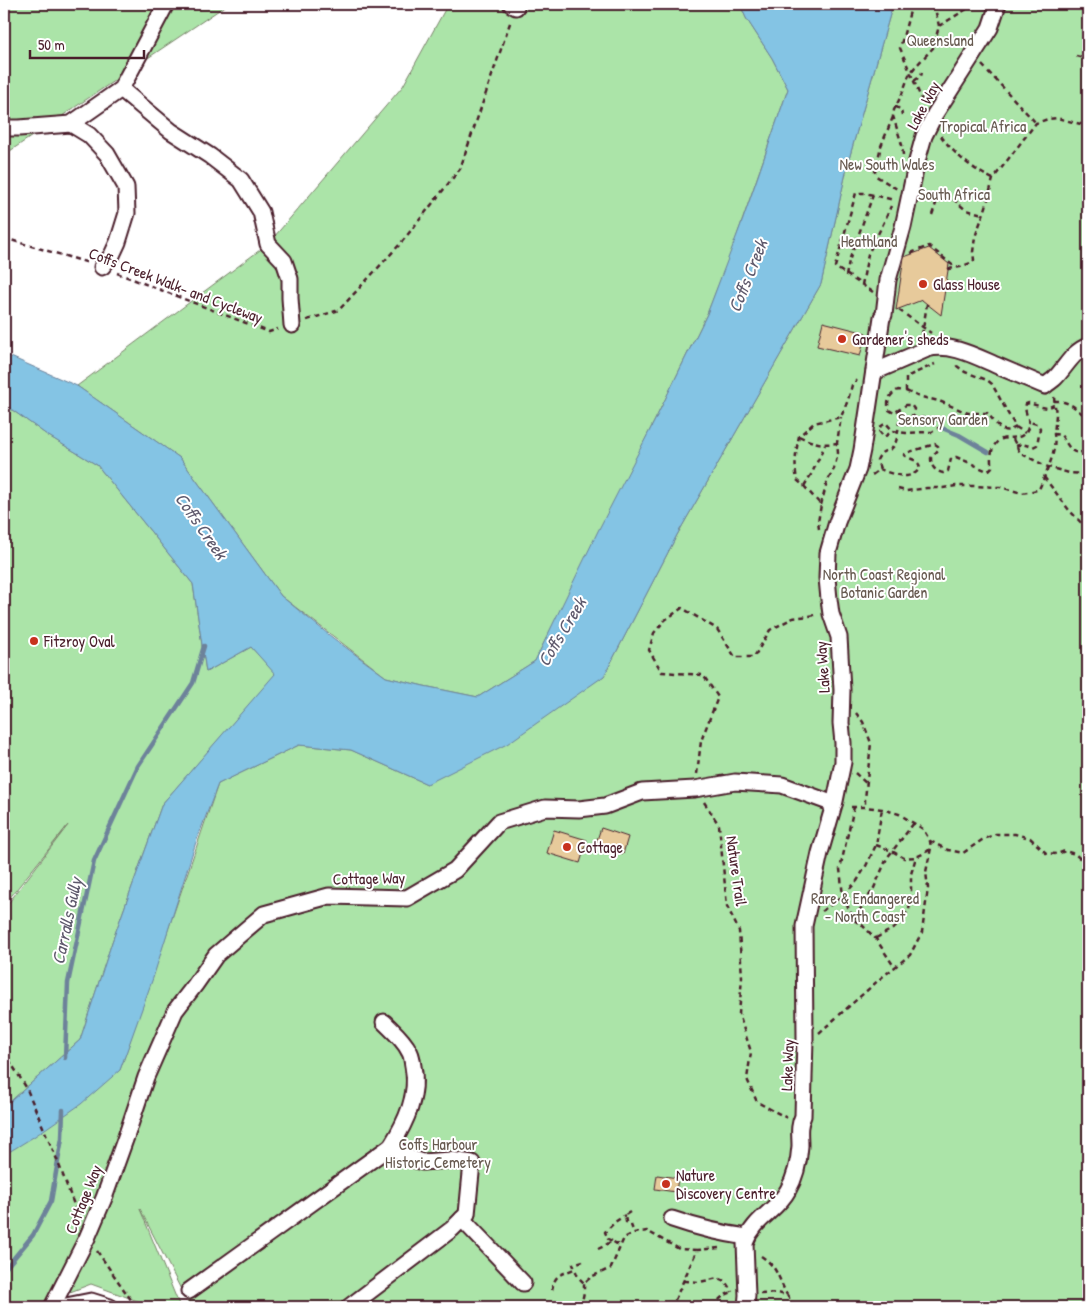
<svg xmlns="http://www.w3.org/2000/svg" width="1092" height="1311" font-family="'Patrick Hand',sans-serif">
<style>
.green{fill:#abe4a8;stroke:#7a826a}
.water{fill:#84c4e4;stroke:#6d829a}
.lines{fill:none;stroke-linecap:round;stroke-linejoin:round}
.stream{stroke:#6d829a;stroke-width:4.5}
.building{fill:#e7ca9b;stroke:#4a1f2b}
.minor-casing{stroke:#4a1f2b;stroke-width:19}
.path{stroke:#4a1f2b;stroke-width:2.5;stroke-dasharray:5 4;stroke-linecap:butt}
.minor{stroke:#fff;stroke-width:15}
.poi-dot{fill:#c8321e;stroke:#fff;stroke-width:2}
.labels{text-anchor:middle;stroke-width:4;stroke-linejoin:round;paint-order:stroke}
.park-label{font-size:16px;fill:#675a50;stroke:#fff}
.street-label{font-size:16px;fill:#4a1f2b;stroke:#fff}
.poi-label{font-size:16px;fill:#4a1f2b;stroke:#fff;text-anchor:start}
.water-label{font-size:18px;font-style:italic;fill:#5e596c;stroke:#fff}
</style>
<rect width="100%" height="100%" fill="#fff"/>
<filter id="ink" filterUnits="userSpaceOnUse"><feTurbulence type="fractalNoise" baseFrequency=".02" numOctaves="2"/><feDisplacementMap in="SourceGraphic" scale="10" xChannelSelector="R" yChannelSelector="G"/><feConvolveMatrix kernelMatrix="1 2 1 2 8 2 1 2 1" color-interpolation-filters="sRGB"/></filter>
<g filter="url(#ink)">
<g class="green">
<polygon points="4,4 228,4 4,155"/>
<polygon points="448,4 740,4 746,18 772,58 788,89 732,250 707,314 654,422 535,661 478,697 424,686 386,677 281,596 180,458 77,386 268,244 403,86"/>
<polygon points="893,4 1088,4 1088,1307 190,1307 140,1209 180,1307 154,1307 91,1284 31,1307 4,1307 4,1154 120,1070 218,784 299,745 351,750 427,784 604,676 677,535 821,284 849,159"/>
<polygon points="4,404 47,435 97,465 193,584 206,672 251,647 276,674 162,804 112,942 80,1040 4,1107 4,909 68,825 4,905"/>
</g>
<polygon class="water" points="740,4 893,4 849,159 821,284 677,535 604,676 507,744 427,784 351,750 299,745 218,784 195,845 153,978 120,1070 81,1104 35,1136 4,1155 4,1107 80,1040 112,942 162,804 275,674 251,647 206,672 193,584 97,465 47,435 4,404 4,354 77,386 180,458 281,596 333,638 386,677 424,686 478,697 535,661 598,531 654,422 707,314 743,219 788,89 772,58 746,18"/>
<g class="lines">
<g class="stream">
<polyline points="1088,56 1084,63 1084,66 1088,72"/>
<polyline points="942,428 959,435 988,452"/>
<polyline points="65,1058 68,983 94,861 138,766 193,683 204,646"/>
<polyline points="4,1270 33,1235 51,1201 62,1138 63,1110"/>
</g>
</g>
<g class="building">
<polygon points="929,248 949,264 941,315 922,300 896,310 904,257"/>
<polygon points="823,322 866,333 860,356 817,346"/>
<polygon points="601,828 628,837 623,854 595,846"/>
<polygon points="554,830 587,840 580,863 547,853"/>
<polygon points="657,1175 678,1178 676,1192 655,1189"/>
</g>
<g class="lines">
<defs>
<g id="minor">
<polyline points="511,4 516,7"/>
<polyline points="121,89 171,131 210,156 241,180 261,212 268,244 284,261 290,279 290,298 292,325"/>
<polyline points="71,124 89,135 107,154 126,187 127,213 118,242 112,255 102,267"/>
<polyline points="4,128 19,128 71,124 121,89 166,4"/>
<path d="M874,372L927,349C950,342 977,357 998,366C1014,373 1029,379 1045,386C1048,383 1052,381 1055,378C1066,367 1073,351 1088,346"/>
<path d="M384,1022C393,1031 404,1040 409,1051C412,1055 412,1061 413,1066C419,1095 406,1122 391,1146"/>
<polyline points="462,1219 523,1283"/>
<path d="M672,1219C698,1228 719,1233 747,1237"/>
<polyline points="189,1291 391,1146 410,1158 422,1162 451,1160 472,1163 467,1214 452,1229 349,1307"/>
<polyline points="52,1307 87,1238 104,1198 127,1134 146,1077 175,1011 195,985 216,955 264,914 329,896 407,898 455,870 499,822 545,808 579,809 605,806 642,792 695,789 735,782 782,785 834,804"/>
<polyline points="61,1307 91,1301 110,1307"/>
<path d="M746,1307L747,1295L745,1243C754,1218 777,1211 788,1190C795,1178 799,1160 800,1146C800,1134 798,1127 803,1116L805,1038L804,926L820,853L835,801L843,762V743L841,723L842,690L839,637L831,614L829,599L827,578L828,553L837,522L858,469L862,450L882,317L884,315L888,280L903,227L917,161L924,136L935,114L990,28L998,4"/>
</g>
</defs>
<use href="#minor" class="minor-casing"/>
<g class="path">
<polyline points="912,4 900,48 924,105"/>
<polyline points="934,4 939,26"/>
<polyline points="1076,56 1088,59"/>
<polyline points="982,65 1036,123"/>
<polyline points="914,81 921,76 922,72"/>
<polyline points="895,106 901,110 902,115"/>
<polyline points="893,117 881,146 875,172 876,176 897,189"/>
<path d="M941,136C955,155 972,169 993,179"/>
<polyline points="903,155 902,145 893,116 894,110 902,94 909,75 915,67 933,48 939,26 975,4"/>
<polyline points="932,215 939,195 953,199 966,210 983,214"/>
<polyline points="4,238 89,263"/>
<polyline points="911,253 929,246 956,268"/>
<polyline points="948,269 960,267 973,262 974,260 973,252 975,237 986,207 993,179 1036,123 1048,119 1057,118 1088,126"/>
<polyline points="117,273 269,332 278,329"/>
<polyline points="846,276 849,261 873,195"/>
<polyline points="862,285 868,254 885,220 891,206"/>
<polyline points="873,292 835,267 856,193 865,193 894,200"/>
<polyline points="899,310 931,333"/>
<polyline points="307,320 339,310 401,243 460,169 511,20"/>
<polyline points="922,335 927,304"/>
<path d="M906,391L917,396L939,401L968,413H987C997,423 1001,437 1016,427L1011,419L992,384L987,380L965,372L957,366V364"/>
<path d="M1054,397L1056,415L1054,434L1061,435C1069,446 1072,459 1088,449"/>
<path d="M1054,401C1069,400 1079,410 1088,420"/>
<path d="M880,427L886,423L893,431L906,433L928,432H932L940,427L941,422L934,418L926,417L917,419L912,415L914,409L911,405H906L894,413L889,410C886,401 890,394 898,390L906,391V377L935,364"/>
<polyline points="1016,427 1025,433"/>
<polyline points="879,431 884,437 893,431"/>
<path d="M799,436C813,443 821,445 837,443"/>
<polyline points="1013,439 1020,453 1048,467 1069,473 1088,474"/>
<polyline points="1016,446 1022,444 1033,447 1037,445 1040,428 1037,424 1029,422"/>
<path d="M880,469L877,460C884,446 887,454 893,447C898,441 898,429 899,422"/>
<path d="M872,475L880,469C888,473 899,476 907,476C915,475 925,468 916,461C913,459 908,458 905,456L904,455L906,453L935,444L938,446L939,449L931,458C931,467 935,471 943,473L948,471L951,459L956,457L968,462L987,471L989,470L992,467C989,458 992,442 1002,439C1011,436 1021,441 1027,430C1032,420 1023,413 1026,404L1029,403L1042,407L1047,408L1054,405"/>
<polyline points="1044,477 1069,510 1088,530"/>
<polyline points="804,486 812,473 825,445"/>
<path d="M898,489L906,491L927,488H943L956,486H971L1000,487L1022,493L1038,490L1040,487C1047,470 1057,452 1054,434"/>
<polyline points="821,505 827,482 834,469 838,453 837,443 841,417"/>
<path d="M819,529L818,522L821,505L804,486L797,480C794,465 796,451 799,436L814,423L841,417L848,400L852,385L857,380"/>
<polyline points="856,713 863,722 871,743 865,799 865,807"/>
<polyline points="855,773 867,784"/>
<polyline points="697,774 701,741 718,697 703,675 662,672 649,650 654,633 665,620 682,608 717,629 735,657 754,657 770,630 793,618 816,615"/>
<polyline points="704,802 719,825 727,906 739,931 742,977 739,1014 751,1052 747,1079 757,1102 787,1118"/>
<polyline points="854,807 840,869 843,896 854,920 862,925 876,939 895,968"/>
<polyline points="930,841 948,850 963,853 982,840 996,834 1015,834 1030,838 1046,853 1057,854 1065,851 1075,854 1088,866"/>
<polyline points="876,845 892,851 904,858 916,857 925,853 930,849"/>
<polyline points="822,911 843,896 857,881 866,866 876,845 882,809"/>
<polyline points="854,919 874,888 887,858 914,823"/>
<polyline points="876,938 896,927 909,910 911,893 911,874 916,857"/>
<polyline points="819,1033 881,978 910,955 922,932 928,888 926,872 931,848 930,841 923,829 899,814 882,809 865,807 848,807"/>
<polyline points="4,1052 26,1087 58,1162 79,1218"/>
<polyline points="630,1212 625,1215 626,1222 631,1225 634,1233"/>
<polyline points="612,1241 608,1239 605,1232 615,1222 625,1215"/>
<polyline points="598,1249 604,1246 612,1241 620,1246"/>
<polyline points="97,1251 136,1307"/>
<path d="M761,1256C778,1267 778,1278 787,1295"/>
<polyline points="583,1261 573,1264 578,1277 584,1283"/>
<polyline points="684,1281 700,1282 718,1278 725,1281 732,1292"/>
<path d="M552,1290C555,1273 561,1275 574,1269"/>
<polyline points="760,1294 777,1293 787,1295 795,1307"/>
<polyline points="581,1307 584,1292 584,1283 591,1277 611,1268 624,1238 634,1233 647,1231 679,1249 697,1250"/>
<polyline points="669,1307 674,1302 697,1250 719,1248"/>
<path d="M713,1307C718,1300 724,1294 733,1292"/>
</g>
<use href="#minor" class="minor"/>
</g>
</g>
<g class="poi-dot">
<circle cx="923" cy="284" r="5"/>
<circle cx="842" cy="339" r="5"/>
<circle cx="34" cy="641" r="5"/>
<circle cx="567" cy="847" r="5"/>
<circle cx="666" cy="1184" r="5"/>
</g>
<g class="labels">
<g class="park-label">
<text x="940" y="46">Queensland</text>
<text x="983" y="132">Tropical Africa</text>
<text x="887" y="170">New South Wales</text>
<text x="954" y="200">South Africa</text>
<text x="869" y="247">Heathland</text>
<text x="943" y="425">Sensory Garden</text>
<text x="884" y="580">North Coast Regional<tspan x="884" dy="18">Botanic Garden</tspan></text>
<text x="865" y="904">Rare &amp; Endangered<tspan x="865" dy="18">- North Coast</tspan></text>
<text x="438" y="1150">Coffs Harbour<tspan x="438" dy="18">Historic Cemetery</tspan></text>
</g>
<g class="street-label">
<text transform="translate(923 105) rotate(-62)" y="6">Lake Way</text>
<text transform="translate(176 285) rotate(21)" y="6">Coffs Creek Walk- and Cycleway</text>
<text transform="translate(822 667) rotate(-94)" y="6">Lake Way</text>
<text transform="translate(737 871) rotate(82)" y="6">Nature Trail</text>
<text transform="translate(369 878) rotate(-1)" y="6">Cottage Way</text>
<text transform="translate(787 1065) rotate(-88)" y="6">Lake Way</text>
<text transform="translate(83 1199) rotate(-68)" y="6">Cottage Way</text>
</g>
<g class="poi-label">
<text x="933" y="290">Glass House</text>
<text x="852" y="345">Gardener's sheds</text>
<text x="44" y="647">Fitzroy Oval</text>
<text x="577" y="853">Cottage</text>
<text x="676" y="1181">Nature<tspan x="676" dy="18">Discovery Centre</tspan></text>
</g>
<g class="water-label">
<text transform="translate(748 276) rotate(-68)" y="6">Coffs Creek</text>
<text transform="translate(201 526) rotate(55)" y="6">Coffs Creek</text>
<text transform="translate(562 632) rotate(-59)" y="6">Coffs Creek</text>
<text transform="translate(67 921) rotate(-78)" y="6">Carralls Gully</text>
</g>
</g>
<rect width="1092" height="1311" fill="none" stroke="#fff" stroke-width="20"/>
<rect x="10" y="10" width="1072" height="1291" fill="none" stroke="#4a1f2b" stroke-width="2" filter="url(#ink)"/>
<path d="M30 50v8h114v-8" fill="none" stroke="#4a1f2b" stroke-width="2.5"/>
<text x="38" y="50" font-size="15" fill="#4a1f2b" stroke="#ffffff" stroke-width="4" paint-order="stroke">50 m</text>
</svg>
